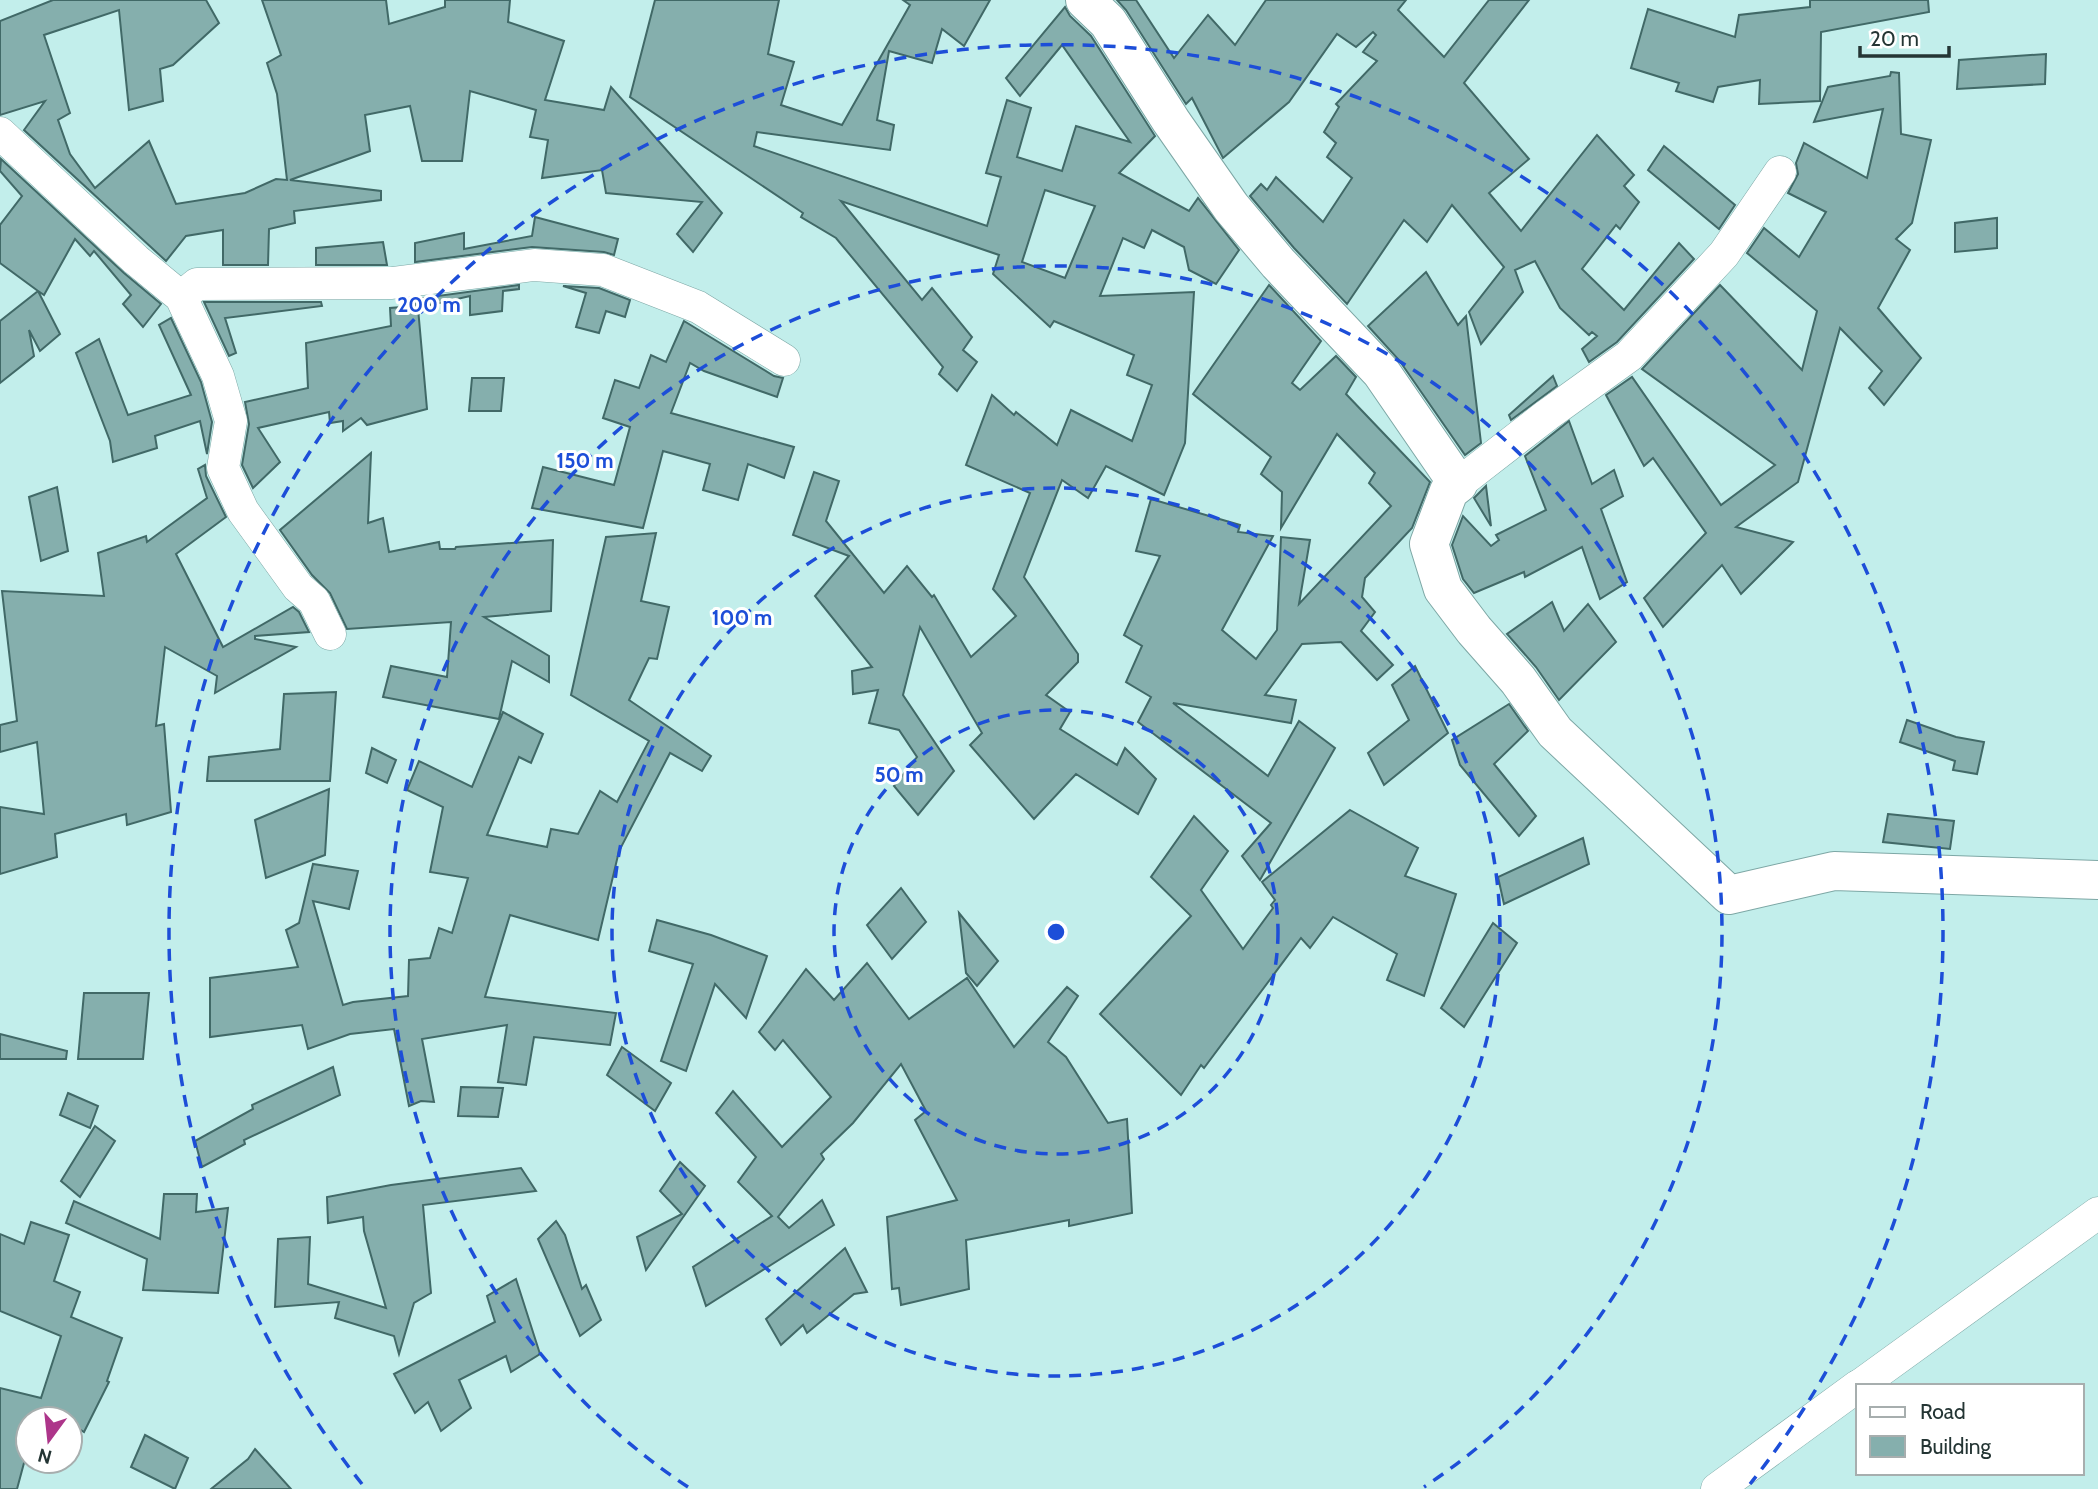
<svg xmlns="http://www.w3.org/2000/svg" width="2098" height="1489" font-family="Cabin,sans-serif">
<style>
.building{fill:#85afad;stroke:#416967;stroke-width:2;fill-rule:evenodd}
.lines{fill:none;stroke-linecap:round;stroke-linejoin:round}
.street-casing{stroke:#7da7a5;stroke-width:33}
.secondary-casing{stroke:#7da7a5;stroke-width:40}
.street{stroke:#fff;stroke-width:32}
.secondary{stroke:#fff;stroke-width:38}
.ring{fill:none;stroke:#1d4ed8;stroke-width:3.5;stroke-dasharray:12 9}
.centre{fill:#1d4ed8;stroke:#fff;stroke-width:3.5}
.ring-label{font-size:21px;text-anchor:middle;font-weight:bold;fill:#1d4ed8;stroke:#fff;stroke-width:6;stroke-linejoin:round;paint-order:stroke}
</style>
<rect width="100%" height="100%" fill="#c2eeeb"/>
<g class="building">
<polygon points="53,0 206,0 219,23 173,65 160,69 163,101 129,110 119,10 44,35 70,113 58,120 70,154 95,188 149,141 176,204 245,193 276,179 287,180 277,94 267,63 281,55 262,0 386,0 389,24 445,7 445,0 510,0 508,22 564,41 545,100 604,110 611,87 722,213 693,252 677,234 702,202 606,193 602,170 542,178 548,140 530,137 536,110 470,91 462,161 422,161 410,106 365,115 370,151 290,180 381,191 381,200 294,211 295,223 269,229 268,265 223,265 223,230 186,236 166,261 24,130 45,101 0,115 0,21"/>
<path d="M655,0H779L768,54L794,62L781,105L842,125L910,5L903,0H990L964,46L942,29L932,63L889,51L877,120L894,125L890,150L757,132L754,146L987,226L1001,177L986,173L1007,100L1031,108L1017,157L1062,171L1076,126L1130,142L1062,45L1020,96L1006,78L1065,7L1070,16L1091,36L1155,136L1119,173L1189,211L1198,198L1239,250L1216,284L1189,270L1184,247L1152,230L1144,248L1123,238L1100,296L1194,292L1185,443L1164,495L1106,466L1088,498L1062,480L1024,577L1078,654V662L1046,695L1070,712L1060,729L1117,765L1125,748L1156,779L1138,814L1076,774L1034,819L970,745L982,733L920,627L903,695L954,771L918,815L894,786L917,757L899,730L869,723L878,690L853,694L852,671L872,667L815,596L849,556L793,535L814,472L839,481L826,521L884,593L907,566L932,597L934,595L971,657L1016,616L993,589L1030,493L966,465L992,395L1014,415L1016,412L1057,445L1071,410L1132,441L1152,385L1127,375L1134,355L1054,321L1050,327L993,274L999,255L841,201L922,300L932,288L972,337L963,350L977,362L957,391L939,374L943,367L836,238L801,217L803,213L630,97ZM1045,190L1095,206L1065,278L1022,262Z"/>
<polygon points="1117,0 1136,0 1174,58 1208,15 1235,45 1266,0 1406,0 1398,10 1444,57 1489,0 1529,0 1464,83 1529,159 1489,193 1521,231 1597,135 1634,175 1624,186 1639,202 1620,229 1616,225 1582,269 1624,310 1679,243 1694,259 1617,342 1589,362 1582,349 1597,336 1592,332 1589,335 1560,308 1535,261 1515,270 1523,292 1481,344 1469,312 1504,267 1452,205 1427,242 1404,220 1347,304 1294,248 1250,196 1261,184 1267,190 1276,177 1323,222 1352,178 1327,157 1336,143 1324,132 1339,107 1336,104 1377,61 1363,52 1376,35 1373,32 1356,47 1337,34 1289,102 1223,158 1192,98 1186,104 1126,10"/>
<polygon points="1810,0 1928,0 1929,12 1821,32 1820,101 1759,104 1760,80 1718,87 1713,102 1676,91 1679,83 1631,68 1648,9 1735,37 1739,15 1810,7"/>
<polygon points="2046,54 2045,84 1957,89 1959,60"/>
<polygon points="1891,72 1899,73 1901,134 1931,140 1912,223 1896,239 1910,250 1878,308 1921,358 1884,405 1869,388 1882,371 1840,328 1798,482 1736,527 1793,542 1741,594 1722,565 1663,627 1644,598 1706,533 1653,458 1644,466 1606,395 1632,377 1721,505 1775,465 1642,369 1720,285 1802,370 1817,311 1747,253 1764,228 1799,257 1826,212 1788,193 1798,174 1796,163 1804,143 1867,178 1883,109 1814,122 1828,87 1890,76"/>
<polygon points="1664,146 1735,205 1719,229 1648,170"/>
<polygon points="1,159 124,273 161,304 143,327 123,304 131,295 94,251 90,256 75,239 44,295 38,291 60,334 40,351 29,330 34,356 0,383 0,321 38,291 0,263 0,225 22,196 0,171"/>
<polygon points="535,217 618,239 614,255 604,252 532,247 415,262 415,243 464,233 464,249 532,236"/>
<polygon points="1997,218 1997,248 1955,252 1955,223"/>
<polygon points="383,242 387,265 316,265 316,248"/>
<polygon points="1426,272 1458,325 1466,316 1481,443 1465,455 1399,360 1368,326"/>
<polygon points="519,285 519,289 503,291 502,311 470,315 470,296 418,308 427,409 367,425 361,418 343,431 343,421 330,423 329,412 258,428 280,462 253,488 242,465 249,424 245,402 308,388 306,343 391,326 390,308 415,306 415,299"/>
<polygon points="1269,285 1321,341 1292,383 1300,390 1336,356 1356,377 1346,394 1430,482 1412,528 1365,578 1362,597 1375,612 1361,631 1393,665 1377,680 1341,642 1302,644 1265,695 1296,700 1291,723 1173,703 1268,776 1299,721 1335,748 1260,880 1242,856 1271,823 1138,722 1151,697 1126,682 1142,646 1124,635 1160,556 1136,551 1151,499 1240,525 1238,532 1273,536 1222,630 1256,659 1277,630 1281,537 1310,540 1299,604 1391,506 1369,483 1375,473 1337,434 1281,528 1282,492 1261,474 1271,457 1193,394"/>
<polygon points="563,286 599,288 630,300 625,317 606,311 599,333 576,327 586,293"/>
<polygon points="204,302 321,302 322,306 225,318 236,353 229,356"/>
<polygon points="171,318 201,382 212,422 207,454 200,421 155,436 157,448 113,462 110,441 76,353 99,339 128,415 191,395 159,325"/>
<polygon points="684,321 774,376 783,378 777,397 704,371 690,363 671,413 794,447 784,478 748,464 738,500 703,490 710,464 663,451 643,528 532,508 543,467 614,485 630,427 603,418 615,380 639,388 651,355 666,362"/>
<polygon points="1553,376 1557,386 1511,420 1509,415"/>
<polygon points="472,378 504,378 501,411 469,411"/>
<polygon points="1569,421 1592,484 1614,470 1623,496 1601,509 1627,582 1600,599 1582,547 1525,577 1524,572 1474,593 1463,579 1452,545 1463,516 1491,546 1499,540 1496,535 1546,510 1525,456"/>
<polygon points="371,453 368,523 383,518 389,552 439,542 440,549 455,549 456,547 553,540 551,611 484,617 549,656 549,682 512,661 499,719 383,697 391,666 447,677 451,622 347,629 330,593 312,575 280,530"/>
<polygon points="205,465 206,476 226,517 176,554 223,647 293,607 299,612 309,632 255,636 255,639 296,647 215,693 217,676 165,647 156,726 164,724 171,812 127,825 126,814 55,834 57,857 0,874 0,807 44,814 37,742 0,752 0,725 17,721 2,591 104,596 98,553 146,536 147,542 207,498 198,469"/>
<polygon points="1486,486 1491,526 1474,498"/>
<polygon points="57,487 68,551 41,561 29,497"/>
<polygon points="656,533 641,601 669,607 657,659 649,658 629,700 711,756 702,771 670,753 619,851 598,940 510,915 485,997 616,1013 610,1045 534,1037 526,1085 498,1082 507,1025 422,1039 434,1102 421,1101 409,1106 394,1029 350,1034 308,1049 302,1025 210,1037 210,978 298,967 286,930 299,923 313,864 358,871 349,909 313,901 343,1005 353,1002 408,996 409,960 430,958 439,928 452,933 468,878 430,872 443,807 407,790 419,761 472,787 503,712 543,734 531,763 519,757 487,835 547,847 551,829 578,834 600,791 617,802 649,741 571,695 606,537"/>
<polygon points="1552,602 1564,631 1588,604 1616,642 1559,700 1536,667 1507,634"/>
<polygon points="1415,666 1448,733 1384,785 1368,753 1409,720 1392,685"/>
<polygon points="336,692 330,781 207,781 209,757 280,749 284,694"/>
<polygon points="1509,704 1528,731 1494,764 1536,816 1519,836 1460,765 1452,740"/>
<polygon points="1907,720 1956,737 1984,742 1977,774 1953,770 1955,761 1900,742"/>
<polygon points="372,748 396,760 387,783 366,773"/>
<polygon points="329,789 325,855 266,878 255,820"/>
<polygon points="1350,810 1418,848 1405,876 1456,894 1424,996 1387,980 1397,954 1333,917 1310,948 1301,938 1204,1068 1201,1065 1181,1095 1100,1014 1191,916 1151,877 1194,816 1228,851 1201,890 1243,949 1273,908 1271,905 1275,900 1262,882"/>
<polygon points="1888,814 1954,821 1950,849 1883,842"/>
<polygon points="1583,838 1589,864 1504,904 1498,877"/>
<polygon points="901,888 926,922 892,959 867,925"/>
<polygon points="959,913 998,961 977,986 966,973"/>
<polygon points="657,920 711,935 767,956 746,1018 715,984 686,1071 661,1061 693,964 649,951"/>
<polygon points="1493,923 1517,943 1464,1027 1441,1008"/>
<polygon points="867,963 909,1019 967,978 1014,1047 1067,987 1078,996 1048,1042 1066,1057 1108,1123 1127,1119 1132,1213 1069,1226 1069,1220 966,1240 969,1289 901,1305 899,1288 892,1289 887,1217 957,1200 915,1120 926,1111 901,1064 853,1123 821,1154 824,1159 778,1217 789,1228 822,1200 834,1225 706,1306 693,1267 772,1216 738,1182 756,1157 716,1113 733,1091 782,1147 831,1097 783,1040 775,1050 759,1032 806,969 834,1000"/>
<polygon points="84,993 149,993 143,1059 78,1059"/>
<polygon points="0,1034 67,1051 66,1059 0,1059"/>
<polygon points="622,1047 671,1083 655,1111 607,1075"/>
<polygon points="333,1067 340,1095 244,1140 245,1144 202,1167 195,1141 253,1109 252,1105"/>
<polygon points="461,1087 503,1088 498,1117 458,1116"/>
<polygon points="68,1093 98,1106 90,1128 60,1115"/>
<polygon points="95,1126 115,1141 80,1197 61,1181"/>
<polygon points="680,1162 705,1186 646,1270 637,1237 682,1214 660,1191"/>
<polygon points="521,1168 536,1191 423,1205 431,1293 414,1303 399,1354 394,1336 335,1318 339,1302 275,1307 278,1239 310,1237 308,1284 386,1308 364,1231 363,1217 328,1223 327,1197 391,1185"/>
<polygon points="164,1194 197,1194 196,1212 228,1208 218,1293 143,1290 147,1259 66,1223 74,1201 160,1239"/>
<polygon points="556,1221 565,1235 582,1289 586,1285 601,1320 580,1336 538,1239"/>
<polygon points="31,1222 69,1235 54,1281 80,1292 71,1317 122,1338 107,1381 109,1382 84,1432 70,1423 70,1419 28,1419 28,1448 17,1489 0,1489 0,1388 41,1398 61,1336 0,1311 0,1234 24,1244"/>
<polygon points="845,1248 867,1292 854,1294 807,1333 803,1325 781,1345 766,1319"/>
<polygon points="516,1279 540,1354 511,1372 506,1356 459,1380 471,1408 441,1431 428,1402 415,1413 394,1374 495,1322 487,1296"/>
<polygon points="145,1435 188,1458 175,1489 131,1467"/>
<polygon points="255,1449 291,1489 211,1489 248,1459"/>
</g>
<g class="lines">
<defs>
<g id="street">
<polyline points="0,133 136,260 181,297 218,376 231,421 223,468 243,511 298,587 314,601 330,634"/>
<polyline points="181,297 197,284 392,283 534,265 603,270 698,307 784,360"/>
<polyline points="1458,484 1547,415 1629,356 1724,254 1780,172"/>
<polyline points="1859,1386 2098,1213"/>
<polyline points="1717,1489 1858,1386"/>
</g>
<polyline id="secondary" points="1085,0 1108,22 1171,121 1231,207 1278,263 1381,372 1458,484 1449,491 1429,544 1443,589 1474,630 1518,680 1555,732 1729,895 1834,871 2098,880"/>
</defs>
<use href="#street" class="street-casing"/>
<use href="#secondary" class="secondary-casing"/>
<use href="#street" class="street"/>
<use href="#secondary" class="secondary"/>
</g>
<g class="ring">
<circle cx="1056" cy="932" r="222"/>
<circle cx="1056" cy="932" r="444"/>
<path d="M688 1487A666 666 0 1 1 1424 1487"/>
<path d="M362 1484A887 887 0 1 1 1750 1484"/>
</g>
<circle cx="1056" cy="932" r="10" class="centre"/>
<g class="ring-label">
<text x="429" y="312">200 m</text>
<text x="585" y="468">150 m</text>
<text x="742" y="625">100 m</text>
<text x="899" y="782">50 m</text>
</g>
<rect x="1856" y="1384" width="228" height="91" fill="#ffffff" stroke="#a7aeae" stroke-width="2"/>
<rect x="1870" y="1407" width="35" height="10" fill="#ffffff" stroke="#a7aeae" stroke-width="2"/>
<text x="1920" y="1419" font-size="21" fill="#243534">Road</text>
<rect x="1870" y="1436" width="35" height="21" fill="#85afad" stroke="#a7aeae" stroke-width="2"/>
<text x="1920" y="1454" font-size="21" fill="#243534">Building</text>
<g transform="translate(49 1440) rotate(195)"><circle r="33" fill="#ffffff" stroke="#a7aeae" stroke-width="2"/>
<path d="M0-5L12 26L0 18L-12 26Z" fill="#ad358a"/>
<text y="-10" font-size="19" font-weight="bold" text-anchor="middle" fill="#243534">N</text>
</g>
<path d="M1860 46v10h89v-10" fill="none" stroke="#243534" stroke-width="3.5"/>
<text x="1870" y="46" font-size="21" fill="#243534" stroke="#ffffff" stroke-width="5" paint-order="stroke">20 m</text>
</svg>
